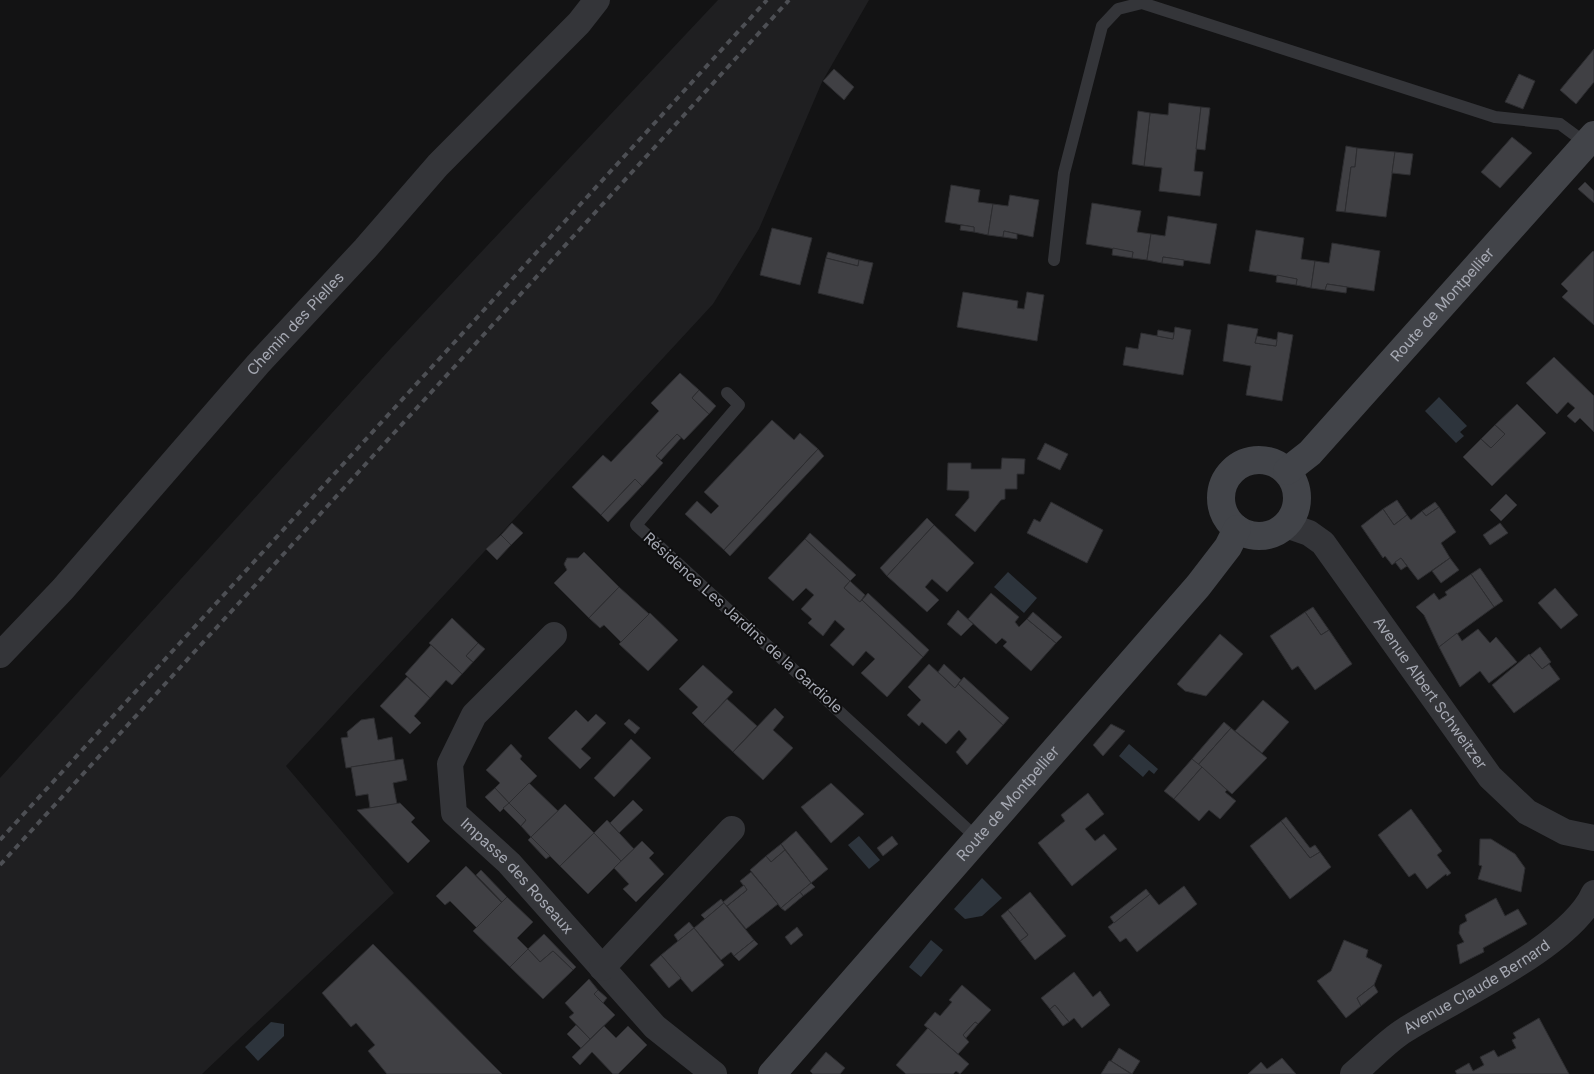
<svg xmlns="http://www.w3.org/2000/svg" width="1594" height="1074" font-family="Inter,sans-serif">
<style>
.built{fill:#1f1f21}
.water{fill:#2d343c}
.building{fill:#404044;stroke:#2d2d30}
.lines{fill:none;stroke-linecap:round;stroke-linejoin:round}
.service{stroke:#343539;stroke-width:12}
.minor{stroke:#343539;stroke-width:26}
.secondary{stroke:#424449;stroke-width:28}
.rail{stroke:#4d4f54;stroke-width:4;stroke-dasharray:6 5;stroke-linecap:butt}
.labels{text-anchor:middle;stroke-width:4;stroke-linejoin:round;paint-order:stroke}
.street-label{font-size:15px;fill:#a6a9b3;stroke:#0e0e0f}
</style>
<rect width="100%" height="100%" fill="#131314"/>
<polygon class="built" points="718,0 869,0 822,82 759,229 713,304 286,766 394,893 202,1074 0,1074 0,778 392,347"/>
<g class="water">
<polygon points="1439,397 1467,426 1460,432 1464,436 1456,443 1425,411"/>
<polygon points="1008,572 1037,598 1024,613 994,587"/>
<polygon points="1129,744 1158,769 1154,774 1149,770 1143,777 1119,756"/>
<polygon points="859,836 880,860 869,869 848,845"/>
<polygon points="982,878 1002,898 982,916 965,919 954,909"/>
<polygon points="931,940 943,950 921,977 909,967"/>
<polygon points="271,1022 284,1024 284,1036 258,1061 245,1047"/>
</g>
<g class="building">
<polygon points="1594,49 1594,82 1576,104 1560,90"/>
<polygon points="834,69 854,87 844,100 823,81"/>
<polygon points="1519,74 1535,81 1523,109 1505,102"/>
<polygon points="1169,103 1201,107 1194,171 1203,172 1200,196 1159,191 1162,168 1144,166 1150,113 1168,115"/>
<polygon points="1201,107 1210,108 1205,150 1196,149"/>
<polygon points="1138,111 1150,113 1144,166 1132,164"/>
<polygon points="1512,137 1532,153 1500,188 1481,172"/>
<polygon points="1346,146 1357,148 1355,167 1351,167 1345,212 1336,211"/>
<polygon points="1357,148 1395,152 1386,217 1345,212 1351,167 1355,167"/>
<polygon points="1395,152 1413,154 1410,175 1392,173"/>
<polygon points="1585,182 1594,191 1594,203 1578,189"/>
<polygon points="951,185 980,190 978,202 993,204 988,235 974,232 974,227 945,222"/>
<polygon points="1010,195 1039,200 1033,237 1004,231 1003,237 988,235 993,204 1008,206"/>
<polygon points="1092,203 1141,211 1137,232 1151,234 1147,260 1132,258 1133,252 1086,244"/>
<polygon points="1168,216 1217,224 1210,264 1163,257 1162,263 1147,260 1151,234 1165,236"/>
<polygon points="961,225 974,227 974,232 960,230"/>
<polygon points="772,228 812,238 800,285 760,275"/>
<polygon points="1256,230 1304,238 1301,259 1315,261 1311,288 1296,285 1297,279 1249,271"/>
<polygon points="1004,231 1017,234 1017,239 1003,237"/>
<polygon points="1332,243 1380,251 1374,291 1327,284 1325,290 1311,288 1315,261 1329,263"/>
<polygon points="1113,248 1133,252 1132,258 1112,255"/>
<polygon points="1593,251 1594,252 1594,325 1562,297 1568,291 1561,284"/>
<polygon points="828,252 859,260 858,266 826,258"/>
<polygon points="1163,257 1184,260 1183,266 1162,263"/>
<polygon points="826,258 858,266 859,260 873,263 863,304 818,293"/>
<polygon points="1277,275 1297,279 1296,285 1276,282"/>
<polygon points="1327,284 1347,287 1346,293 1325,290"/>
<polygon points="963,292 1018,301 1017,308 1024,309 1027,292 1044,295 1037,341 957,327"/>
<polygon points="1228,324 1258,329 1255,343 1276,346 1278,332 1293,335 1282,401 1246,395 1251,366 1223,361"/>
<polygon points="1175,327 1191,330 1183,375 1123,365 1126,347 1138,349 1141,333 1173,339"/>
<polygon points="1158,330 1174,333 1173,339 1157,336"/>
<polygon points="1257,336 1277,340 1276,346 1255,343"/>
<polygon points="1554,357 1594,396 1594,432 1580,418 1575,423 1567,416 1575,408 1568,402 1557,414 1526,383"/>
<polygon points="680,373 699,390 692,398 709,414 684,440 677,434 656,456 663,463 642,486 635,479 601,515 572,487 603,455 611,462 659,411 651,403"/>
<polygon points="699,390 716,406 709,414 692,398"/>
<polygon points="1517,404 1546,433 1492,486 1463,457 1481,439 1491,448 1505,434 1495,425"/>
<polygon points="772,420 794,440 800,433 818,449 724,550 685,514 697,501 711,514 719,506 704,492"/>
<polygon points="1495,425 1505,434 1491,448 1481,439"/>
<polygon points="677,434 681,438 661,460 656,456"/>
<polygon points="1045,443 1068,454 1060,470 1037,459"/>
<polygon points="818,449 824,456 730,556 724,550"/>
<polygon points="1002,458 1025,459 1024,474 1017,474 1017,489 1005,489 1005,499 1001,500 975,532 955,515 969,498 969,491 947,490 948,463 971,463 971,469 1001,469"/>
<polygon points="635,479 642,486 608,522 601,515"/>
<polygon points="1506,494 1517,505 1501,521 1490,510"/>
<polygon points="1397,500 1407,515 1394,525 1383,509"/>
<polygon points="1051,502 1103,530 1087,563 1027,533 1034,519 1040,522"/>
<polygon points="1435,502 1439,507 1426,516 1422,511"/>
<polygon points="1439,507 1456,532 1441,543 1450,558 1418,580 1401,558 1392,565 1385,556 1383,558 1361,526 1383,509 1394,525 1407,515 1411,520 1422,511 1426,516"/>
<polygon points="927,518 934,525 887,576 880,568"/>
<polygon points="512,523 523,533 511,545 501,535"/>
<polygon points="1500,523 1508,533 1490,545 1483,535"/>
<polygon points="934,525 974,563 947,592 932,579 925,587 939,600 927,612 887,576"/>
<polygon points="810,533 856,575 850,581 805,539"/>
<polygon points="501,535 511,545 497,560 486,549"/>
<polygon points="805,539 850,581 844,588 860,602 862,600 923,657 887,697 861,673 875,659 866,651 853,666 830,645 845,629 835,620 823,636 808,623 812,619 801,609 814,595 806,588 793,601 768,578"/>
<polygon points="584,552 619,587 589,618 554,583 567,570 564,564 567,558 578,558"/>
<polygon points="1401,558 1407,566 1401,570 1395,562"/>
<polygon points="1450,558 1459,570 1441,583 1432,571"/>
<polygon points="1480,568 1503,601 1494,607 1471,574"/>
<polygon points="1471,574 1494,607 1439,647 1424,615 1416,607 1434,593 1439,600 1447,595 1445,592"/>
<polygon points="850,581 865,595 860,602 844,588"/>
<polygon points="619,587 649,614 621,642 604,625 600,628 589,618"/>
<polygon points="1555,588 1578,615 1561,629 1538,603"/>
<polygon points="868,593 929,650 923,657 862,600"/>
<polygon points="991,593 1019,617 1015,622 1019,627 1027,619 1056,643 1031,671 1003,646 1007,642 1002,638 996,644 968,619"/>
<polygon points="1313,607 1329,630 1321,635 1305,612"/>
<polygon points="958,610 973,624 961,636 947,624"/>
<polygon points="1033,612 1062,637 1056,643 1027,619"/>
<polygon points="1305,612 1321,635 1329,630 1352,664 1315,690 1298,666 1292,670 1270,636"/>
<polygon points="650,613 678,640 648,671 619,644"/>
<polygon points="452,618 478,643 466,656 473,662 462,674 429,643"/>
<polygon points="1478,629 1490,643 1496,637 1517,662 1489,683 1480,671 1460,687 1439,647 1457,633 1462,641"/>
<polygon points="1220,634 1243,654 1206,696 1185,691 1177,684"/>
<polygon points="478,643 485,649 473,662 466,656"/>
<polygon points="431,645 462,674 452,685 446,680 430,698 405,674"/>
<polygon points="1540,647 1551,662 1542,669 1530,655"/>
<polygon points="1529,654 1542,669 1549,664 1560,679 1514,713 1492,685"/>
<polygon points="929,664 955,688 958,684 1003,725 967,765 956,752 967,739 959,730 946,744 922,722 919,726 907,715 921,700 908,687"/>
<polygon points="944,664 961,680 955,688 938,672"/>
<polygon points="703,665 733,692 703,724 692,713 698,707 679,689"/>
<polygon points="407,677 430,698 414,716 421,723 410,734 380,706"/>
<polygon points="964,677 1009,718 1003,725 958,684"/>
<polygon points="727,699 757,726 733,752 703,724"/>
<polygon points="1263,700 1289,722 1262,753 1235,731"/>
<polygon points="775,708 784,717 773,730 793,748 763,780 733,752"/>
<polygon points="576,710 588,722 596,714 606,723 581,749 591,758 580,769 548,738"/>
<polygon points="374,718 378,740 392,737 395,760 346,768 341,738 348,737 347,732 361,720"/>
<polygon points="629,719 640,728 635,734 624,724"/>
<polygon points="1224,722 1231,728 1198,765 1192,759"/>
<polygon points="1111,724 1125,731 1103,756 1093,745"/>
<polygon points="1231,728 1267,758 1232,794 1198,765"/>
<polygon points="631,739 651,758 614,797 594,778"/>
<polygon points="511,744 522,756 520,759 537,776 509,803 495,788 500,783 486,770"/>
<polygon points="403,759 407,780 393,783 397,804 370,808 368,794 356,796 351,767"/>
<polygon points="1192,759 1202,767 1174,799 1164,791"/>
<polygon points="1202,767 1227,790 1225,792 1236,801 1220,819 1209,810 1199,821 1174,799"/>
<polygon points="529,783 558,811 531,837 521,826 526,820 509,803"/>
<polygon points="831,783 864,814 831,843 801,807"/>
<polygon points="495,788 509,803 500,812 485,797"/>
<polygon points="1088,793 1104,814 1085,829 1095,841 1104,834 1117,849 1072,886 1038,843 1065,821 1061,815"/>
<polygon points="633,800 643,810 619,833 610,823"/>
<polygon points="400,803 415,818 411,822 430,841 408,863 357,810"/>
<polygon points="509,803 526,820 521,826 503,808"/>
<polygon points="565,804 594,833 560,866 531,837"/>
<polygon points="1411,809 1442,851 1437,855 1451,873 1447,876 1446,874 1427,889 1415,873 1409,877 1378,835"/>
<polygon points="1286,817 1310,848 1315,845 1320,852 1310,858 1281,821"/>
<polygon points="607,820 634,849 621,861 594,833"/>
<polygon points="1281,821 1310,858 1320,852 1331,867 1290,899 1250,846"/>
<polygon points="796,831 828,869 811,883 781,844"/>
<polygon points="594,833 621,861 588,894 560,866"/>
<polygon points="892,836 898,844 883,856 877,848"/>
<polygon points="531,837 550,856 546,859 528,840"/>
<polygon points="1480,839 1491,839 1515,854 1525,868 1521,892 1478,879 1482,866 1479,865"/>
<polygon points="642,841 654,853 649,858 664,874 636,902 623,889 629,884 614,868"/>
<polygon points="781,844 785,850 771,862 766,856"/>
<polygon points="785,850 811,883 781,908 750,870 766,856 771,862"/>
<polygon points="466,866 502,903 477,928 450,901 445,905 436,896"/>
<polygon points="481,870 507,897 502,902 476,875"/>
<polygon points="751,872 778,904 746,929 727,906 747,890 740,881"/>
<polygon points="811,883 815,887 803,896 800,892"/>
<polygon points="744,885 747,890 727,906 723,902"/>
<polygon points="1184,886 1197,904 1137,952 1126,938 1120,942 1108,927 1150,894 1159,905"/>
<polygon points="1146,889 1150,894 1114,923 1110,917"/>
<polygon points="800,892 803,896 785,911 781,908"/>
<polygon points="1030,892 1066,936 1035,960 1020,941 1028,935 1008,910"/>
<polygon points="507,897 533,922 517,938 528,949 510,967 473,931"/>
<polygon points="1496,898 1505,916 1518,909 1527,924 1483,948 1484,952 1460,964 1457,945 1464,942 1459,933 1460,925 1467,921 1465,915"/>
<polygon points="721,899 724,903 705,919 701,915"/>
<polygon points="724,903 754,940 734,956 731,952 721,960 694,928"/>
<polygon points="1008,910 1028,935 1020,941 1001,916"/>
<polygon points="689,922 694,928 678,941 674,935"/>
<polygon points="797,927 803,935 791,945 785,937"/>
<polygon points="694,928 724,965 692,992 661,955"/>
<polygon points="544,934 576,967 573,970 553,951 540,962 528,949"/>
<polygon points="754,940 758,944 739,961 734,956"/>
<polygon points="1344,940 1368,950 1366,957 1382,965 1374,985 1357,998 1361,1006 1346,1018 1317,981 1331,971"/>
<polygon points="373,944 502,1074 387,1074 368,1051 375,1045 356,1023 351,1027 322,993"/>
<polygon points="528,949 540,962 553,951 573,970 543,999 510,967"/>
<polygon points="661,955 681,978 669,988 650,965"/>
<polygon points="1074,972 1093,997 1100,991 1110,1005 1082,1028 1074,1018 1069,1022 1055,1005 1050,1009 1041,998"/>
<polygon points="589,979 598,990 594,994 615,1015 590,1039 569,1017 574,1013 565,1003"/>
<polygon points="962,985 991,1010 978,1024 975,1022 963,1035 969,1042 958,1054 924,1025 935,1012 940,1016 952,1002 949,1000"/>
<polygon points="1374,985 1378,992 1361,1006 1357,998"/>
<polygon points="598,990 607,998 603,1003 594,994"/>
<polygon points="1055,1005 1069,1022 1063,1026 1050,1009"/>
<polygon points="1539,1018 1569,1074 1457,1074 1455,1071 1469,1063 1473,1071 1484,1065 1480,1057 1494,1050 1498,1057 1516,1048 1512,1040 1516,1038 1513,1033"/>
<polygon points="975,1022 978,1024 966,1038 963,1035"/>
<polygon points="576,1025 590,1039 581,1048 567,1034"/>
<polygon points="604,1026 616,1038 628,1026 647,1045 618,1074 613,1074 592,1052 580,1065 572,1057"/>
<polygon points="928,1028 969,1064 960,1074 956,1071 953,1074 906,1074 896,1065"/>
<polygon points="1119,1048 1140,1061 1132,1074 1111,1061"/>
<polygon points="826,1052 845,1068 840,1074 813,1074 810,1071"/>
<polygon points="1282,1058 1296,1074 1248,1074 1261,1062 1267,1069"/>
<polygon points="1109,1061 1111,1061 1131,1074 1101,1074"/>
</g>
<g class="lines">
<g class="service">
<polyline points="1054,260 1064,173 1102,26 1118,9 1142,3 1495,117 1560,124 1587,144"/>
<polyline points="727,393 739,405 636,525 978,839"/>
</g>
<g class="minor">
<path id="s1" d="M1286,525L1309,533L1323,543L1490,777L1527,812L1565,832L1594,838"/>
<path id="s2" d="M554,635L474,715L450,764L454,813L509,863L655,1027L714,1074"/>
<path id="s3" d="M0,655L63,589L258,364L365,249L438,165L579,23L597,0"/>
<polyline points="602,968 732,829"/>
<path id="s4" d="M1353,1074C1370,1060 1387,1041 1405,1030C1455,998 1571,946 1594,893"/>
</g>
<g class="secondary">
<circle cx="1259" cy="498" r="38"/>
<path id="s5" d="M1287,471L1310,453L1594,135"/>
<path id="s6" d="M772,1074L1198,586L1228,547L1237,529"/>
</g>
<g class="rail">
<polyline points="0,840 767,0"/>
<polyline points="0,865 789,0"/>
</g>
</g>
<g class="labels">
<g class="street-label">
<text dy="5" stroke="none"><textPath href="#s5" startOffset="228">Route de Montpellier</textPath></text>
<text dy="5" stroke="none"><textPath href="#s3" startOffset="444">Chemin des Pielles</textPath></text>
<text transform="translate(743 623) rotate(42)" y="5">Résidence Les Jardins de la Gardiole</text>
<text dy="5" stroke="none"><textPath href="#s1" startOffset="226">Avenue Albert Schweitzer</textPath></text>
<text dy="5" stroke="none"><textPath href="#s6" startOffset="359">Route de Montpellier</textPath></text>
<text dy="5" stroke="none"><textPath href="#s2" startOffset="306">Impasse des Roseaux</textPath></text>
<text dy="5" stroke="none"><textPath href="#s4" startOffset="152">Avenue Claude Bernard</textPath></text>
</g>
</g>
</svg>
